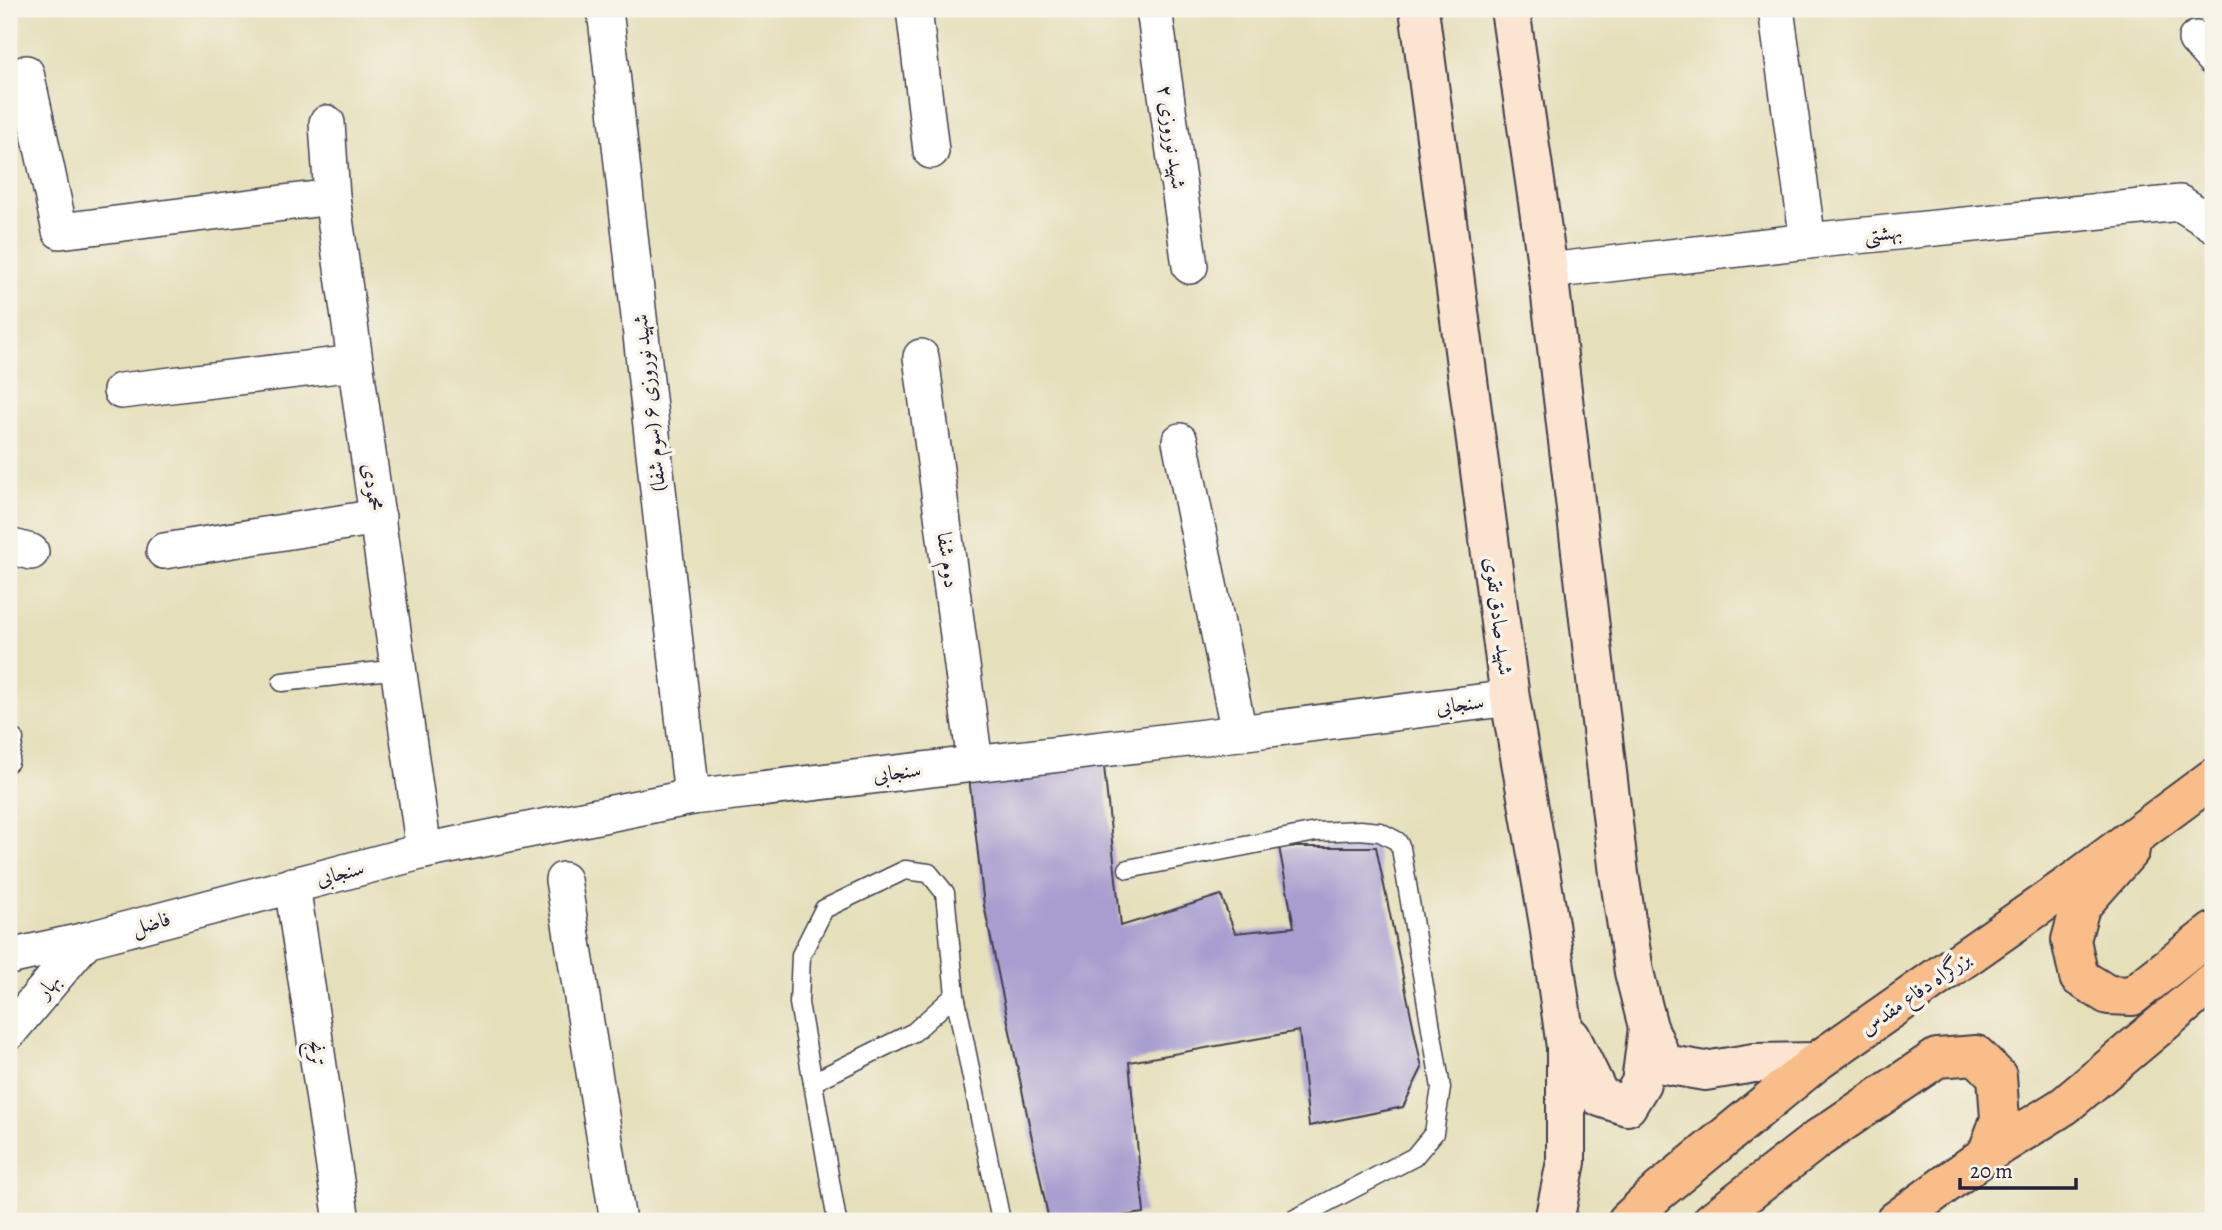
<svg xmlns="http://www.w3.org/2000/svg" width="2222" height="1230" font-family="Alegreya,Amiri,serif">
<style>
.building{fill:#a79dcf}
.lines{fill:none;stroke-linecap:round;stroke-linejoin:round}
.service-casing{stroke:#3f3e4e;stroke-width:21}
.minor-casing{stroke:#3f3e4e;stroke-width:38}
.secondary-casing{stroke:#3f3e4e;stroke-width:42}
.primary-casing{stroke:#3f3e4e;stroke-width:42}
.trunk-casing{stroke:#3f3e4e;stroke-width:42}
.service{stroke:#fff;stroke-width:18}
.minor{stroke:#fff;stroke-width:35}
.secondary{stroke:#fce5d0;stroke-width:38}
.primary{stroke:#f8bd89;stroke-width:38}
.trunk{stroke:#f8bd89;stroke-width:38}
.labels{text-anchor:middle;stroke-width:7;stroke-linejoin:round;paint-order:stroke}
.street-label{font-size:21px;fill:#22223b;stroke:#f7f3e8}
</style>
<rect width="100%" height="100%" fill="#f7f3e8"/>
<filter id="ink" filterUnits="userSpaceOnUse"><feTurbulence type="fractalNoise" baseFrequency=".0143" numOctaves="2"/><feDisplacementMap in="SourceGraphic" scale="14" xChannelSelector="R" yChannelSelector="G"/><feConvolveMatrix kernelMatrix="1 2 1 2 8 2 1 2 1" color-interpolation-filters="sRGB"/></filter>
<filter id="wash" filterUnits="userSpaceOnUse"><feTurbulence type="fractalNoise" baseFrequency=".00686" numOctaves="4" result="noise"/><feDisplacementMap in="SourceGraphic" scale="28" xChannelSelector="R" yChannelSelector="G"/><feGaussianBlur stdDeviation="1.57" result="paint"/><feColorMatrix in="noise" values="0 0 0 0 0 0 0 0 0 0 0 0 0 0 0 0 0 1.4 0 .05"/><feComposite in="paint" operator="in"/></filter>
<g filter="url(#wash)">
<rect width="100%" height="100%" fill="#e5dfba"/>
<g id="blocks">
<polygon class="building" points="1103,757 1121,926 1221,895 1235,933 1294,927 1279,847 1376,847 1422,1068 1403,1107 1309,1126 1299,1031 1129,1062 1144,1213 1086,1221 1049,1221 984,905 969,777"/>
</g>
</g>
<g filter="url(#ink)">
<use href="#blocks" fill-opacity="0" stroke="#3f3e4e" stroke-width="2"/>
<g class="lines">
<defs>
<g id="service">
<polyline points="282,682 399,669"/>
<polyline points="9,762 14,739"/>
<polyline points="1128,869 1316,832 1360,830 1380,832 1397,841 1401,848 1441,1088 1434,1133 1414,1157 1291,1221"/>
<polyline points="813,1082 914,1032 955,995"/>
<polyline points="837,1221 799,1003 801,955 824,909 905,870 929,873 945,893 955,995 1001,1221"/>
</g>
<g id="minor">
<polyline points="605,9 692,797"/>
<polyline points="914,9 931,151"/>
<polyline points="1154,9 1190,266"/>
<polyline points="1776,9 1808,241"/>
<polyline points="2196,39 2213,58"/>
<polyline points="26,73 60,231 332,197"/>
<polyline points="327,123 332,197 424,851"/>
<polyline points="1548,271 1808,241 2180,203 2213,224"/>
<polyline points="921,357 975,763"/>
<polyline points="121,391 355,363"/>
<polyline points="1180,441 1239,733"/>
<polyline points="9,546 31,552"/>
<polyline points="164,551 378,517"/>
<polyline points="563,880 618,1221"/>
<polyline points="292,885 342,1221"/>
<polyline points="9,957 86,940 424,851 692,797 1239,733 1510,698"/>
<polyline points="9,1032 86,940"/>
</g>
<g id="secondary">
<polyline points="1419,9 1510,698 1549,924 1566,1047 1566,1162 1554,1221"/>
<polyline points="1510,9 1548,271 1619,874 1634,972 1648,1027 1664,1064 1705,1071 1754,1063 1816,1062"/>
<polyline points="1571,1037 1600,1097 1627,1106 1641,1083 1648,1028"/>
</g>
<g id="primary">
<polyline points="2130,850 2080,907 2071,940 2079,977 2108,995 2132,996 2213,932"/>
<polyline points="1712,1221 1819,1138 1937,1058 1976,1055 1997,1076 2000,1119 1987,1154"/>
</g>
<g id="trunk">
<polyline points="1627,1221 1659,1191 1816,1062 2069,885 2213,778"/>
<polyline points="1895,1221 1987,1154 2064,1106 2213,981"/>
</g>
</defs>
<use href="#service" class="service-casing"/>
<use href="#minor" class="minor-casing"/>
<use href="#secondary" class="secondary-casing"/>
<use href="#primary" class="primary-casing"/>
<use href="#trunk" class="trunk-casing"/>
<use href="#service" class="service"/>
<use href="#minor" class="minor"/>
<use href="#secondary" class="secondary"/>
<use href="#primary" class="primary"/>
<use href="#trunk" class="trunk"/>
</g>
</g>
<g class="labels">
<g class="street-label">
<text transform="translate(1172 137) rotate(82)" y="7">شهید نوروزی ۲</text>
<text transform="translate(1883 233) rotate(-6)" y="7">بهشتی</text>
<text transform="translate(649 403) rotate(-96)" y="7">شهید نوروزی ۶ (سوم شفا)</text>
<text transform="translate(373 487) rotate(82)" y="7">محمودی</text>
<text transform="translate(948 560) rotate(82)" y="7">دوم شفا</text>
<text transform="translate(1499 616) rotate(83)" y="7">شهید صادق تقوی</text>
<text transform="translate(1460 704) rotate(-7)" y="7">سنجابی</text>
<text transform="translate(897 772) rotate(-7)" y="7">سنجابی</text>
<text transform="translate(340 873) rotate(-14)" y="7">سنجابی</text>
<text transform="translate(151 923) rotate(-15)" y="7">فاضل</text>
<text transform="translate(48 986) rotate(-50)" y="7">بهار</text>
<text transform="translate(1915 993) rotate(-35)" y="7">بزرگراه دفاع مقدس</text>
<text transform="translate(317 1053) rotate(82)" y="7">ترنج</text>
</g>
</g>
<rect width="2222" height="1230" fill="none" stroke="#f7f3e8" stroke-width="35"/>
<path d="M1960 1178v10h116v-10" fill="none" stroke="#22223b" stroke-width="3.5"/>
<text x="1970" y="1178" font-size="21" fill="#22223b" stroke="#f7f3e8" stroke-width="5" paint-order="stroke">20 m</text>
</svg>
